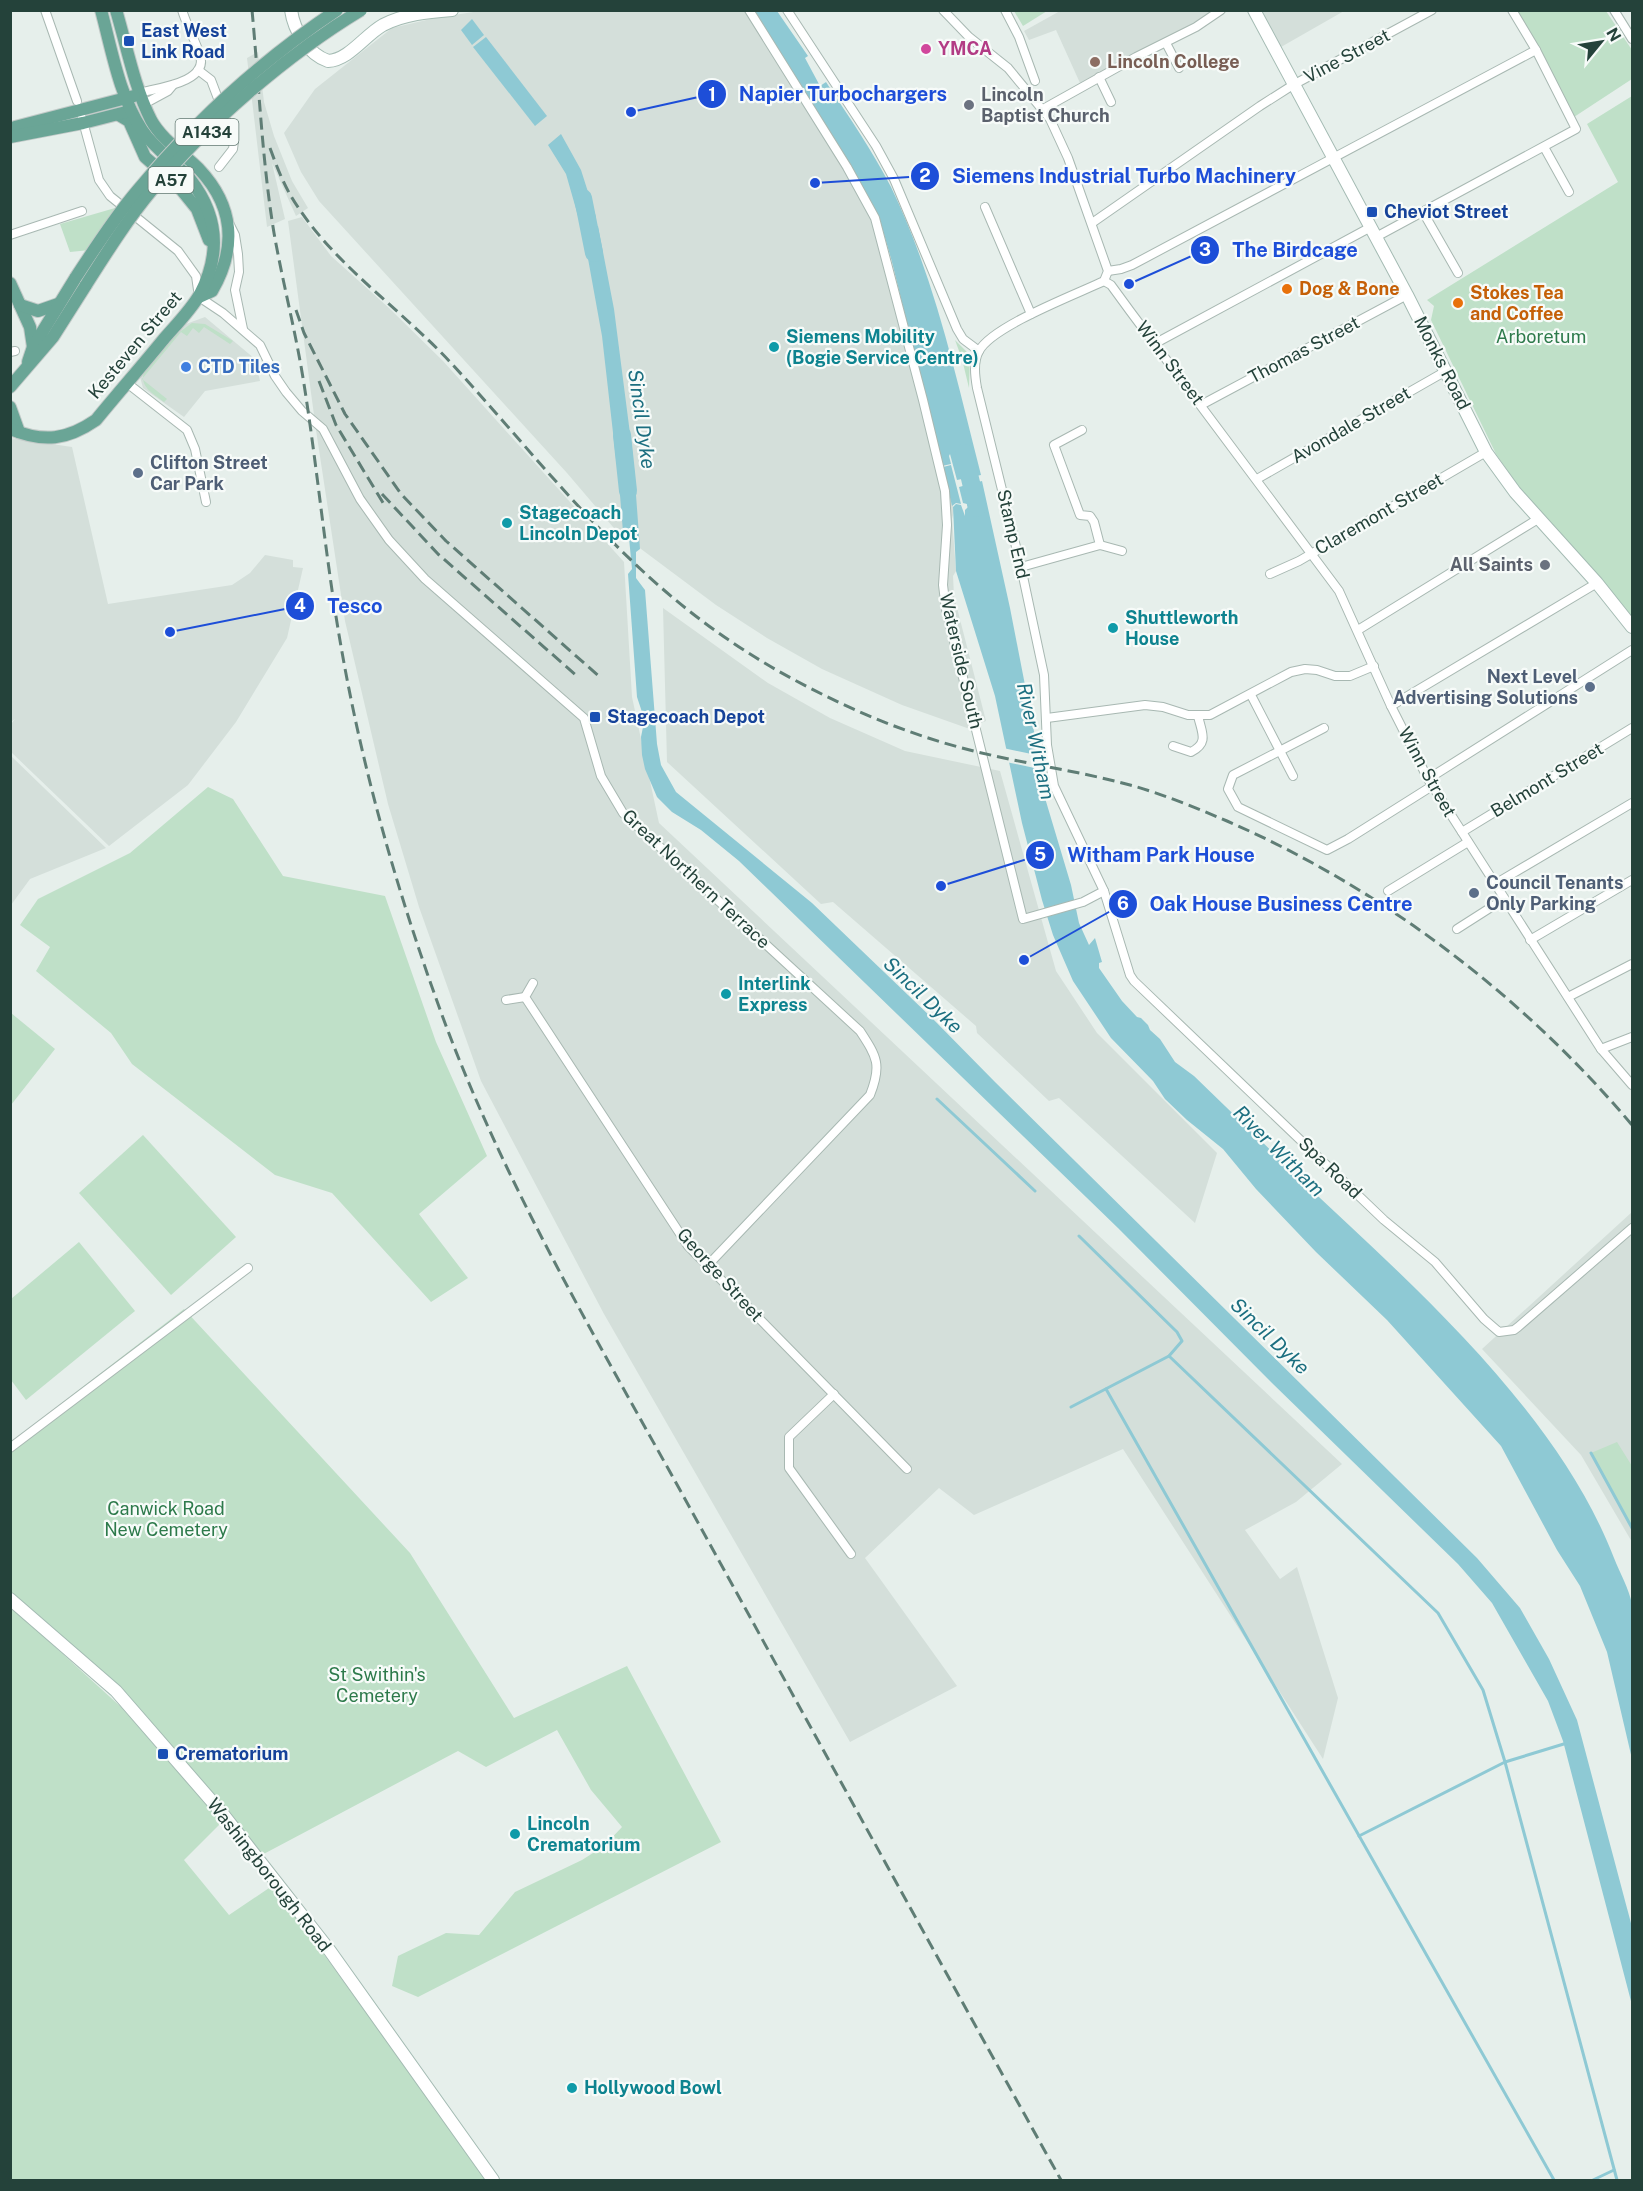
<svg xmlns="http://www.w3.org/2000/svg" width="1643" height="2191" font-family="'Public Sans',sans-serif">
<style>
.built{fill:#d4dfda}
.green{fill:#bfe0c8}
.water{fill:#8ec9d4}
.pier{fill:#e6efeb}
.lines{fill:none;stroke-linecap:round;stroke-linejoin:round}
.stream{stroke:#8ec9d4;stroke-width:3}
.river{stroke:#8ec9d4;stroke-width:18}
.street-casing{stroke:#a8b8b2;stroke-width:10}
.secondary-casing{stroke:#a4bbb3;stroke-width:14}
.primary-casing{stroke:#c2cac8;stroke-width:14}
.street{stroke:#fff;stroke-width:8}
.secondary{stroke:#fff;stroke-width:12}
.primary{stroke:#6aa596;stroke-width:12}
.rail{stroke:#5f7d75;stroke-width:3;stroke-dasharray:12 6;stroke-linecap:butt}
.primary-bridge-casing{stroke:#c2cac8;stroke-width:14;stroke-linecap:butt}
.primary-bridge{stroke:#6aa596;stroke-width:12}
.transit-dot{fill:#1a4fb4;stroke:#f7fbf9;stroke-width:2}
.hotel-dot{fill:#d1479c;stroke:#f7fbf9;stroke-width:2}
.education-dot{fill:#8d6e63;stroke:#f7fbf9;stroke-width:2}
.worship-dot{fill:#6b7280;stroke:#f7fbf9;stroke-width:2}
.food-dot{fill:#e8710a;stroke:#f7fbf9;stroke-width:2}
.culture-dot{fill:#0f9aa8;stroke:#f7fbf9;stroke-width:2}
.shop-dot{fill:#3f7fe0;stroke:#f7fbf9;stroke-width:2}
.service-dot{fill:#5c6f8a;stroke:#f7fbf9;stroke-width:2}
.labels{text-anchor:middle;stroke-width:4.5;stroke-linejoin:round;paint-order:stroke}
.shield{fill:#f7fbf9;stroke:#637a73;stroke-width:1.5}
.shield-label{font-size:16px;font-weight:bold;fill:#24423a}
.transit-label{font-size:18px;font-weight:bold;fill:#164399;stroke:#f7fbf9;text-anchor:start}
.hotel-label{font-size:18px;font-weight:bold;fill:#b23c85;stroke:#f7fbf9;text-anchor:start}
.street-label{font-size:18px;fill:#24423a;stroke:#f7fbf9}
.education-label{font-size:18px;font-weight:bold;fill:#785e54;stroke:#f7fbf9;text-anchor:start}
.worship-label{font-size:18px;font-weight:bold;fill:#5b616d;stroke:#f7fbf9;text-anchor:start}
.food-label{font-size:18px;font-weight:bold;fill:#c56008;stroke:#f7fbf9;text-anchor:start}
.culture-label{font-size:18px;font-weight:bold;fill:#0d838f;stroke:#f7fbf9;text-anchor:start}
.park-label{font-size:18px;fill:#2d7a4b;stroke:#f7fbf9}
.shop-label{font-size:18px;font-weight:bold;fill:#366cbe;stroke:#f7fbf9;text-anchor:start}
.service-label{font-size:18px;font-weight:bold;fill:#4e5e75;stroke:#f7fbf9;text-anchor:start}
.water-label{font-size:20px;font-style:italic;fill:#1c6f80;stroke:#f7fbf9}
.leader{fill:none;stroke:#1d4ed8;stroke-width:2}
.callout-dot{fill:#1d4ed8;stroke:#f7fbf9;stroke-width:2}
.mark-label{font-size:18px;text-anchor:middle;font-weight:bold;fill:#fff}
.callout-label{font-size:20px;text-anchor:middle;font-weight:bold;fill:#1d4ed8;stroke:#f7fbf9;stroke-width:4.5;stroke-linejoin:round;paint-order:stroke}
</style>
<rect width="100%" height="100%" fill="#e6efeb"/>
<g class="built">
<polygon points="486,10 755,11 874,206 882,226 954,511 952,519 956,571 953,576 954,596 986,721 967,728 902,705 822,669 767,638 716,605 625,537 613,527 567,473 319,201 301,172 284,133 315,89 392,28 435,18"/>
<polygon points="1060,11 1213,11 1197,21 1080,83 1056,30 1029,40 1024,31"/>
<polygon points="1259,11 1344,11 1281,47"/>
<polygon points="258,52 264,102 274,136 292,181 308,208 296,216 272,163 285,219 267,227 247,58"/>
<polygon points="302,217 331,256 389,308 443,361 624,562 632,697 659,823 1342,1464 1296,1502 1245,1530 1280,1579 1297,1567 1338,1698 1323,1759 1123,1449 974,1515 939,1488 865,1558 957,1686 850,1742 604,1314 481,1081 419,907 388,804 345,621 316,430 288,221"/>
<polygon points="205,317 255,359 260,381 205,391 184,417 143,388 140,377 186,324"/>
<polygon points="11,438 72,447 108,604 232,585 250,573 265,555 293,560 293,567 303,568 287,638 236,722 188,785 109,846 11,752 11,724 15,719 11,722"/>
<polygon points="663,608 768,683 830,718 905,751 1000,771 1056,971 1097,1033 1217,1153 1195,1223 1059,1098 1049,1101 977,1033 976,1026 833,902 821,904 667,762"/>
<polygon points="10,755 106,848 30,879 11,905"/>
<polygon points="1632,1212 1632,1542 1581,1455 1482,1349"/>
</g>
<g class="green">
<polygon points="1014,11 1047,11 1023,26"/>
<polygon points="1514,11 1606,11 1632,50 1632,79 1574,117"/>
<polygon points="1632,96 1632,618 1526,497 1496,454 1431,320 1434,306 1427,300 1618,182 1587,124"/>
<polygon points="115,208 117,214 90,250 70,252 60,224"/>
<path d="M192,323L205,324L233,341L230,344L204,327L199,333L193,328L187,336L181,332L142,379L167,399L164,402C154,394 139,387 144,372L174,336Z"/>
<polygon points="955,340 970,355 969,388 962,359"/>
<polygon points="208,787 233,799 283,876 385,896 436,1042 487,1156 419,1214 468,1278 431,1302 332,1193 275,1175 132,1064 111,1033 36,971 50,947 20,925 38,899 130,853"/>
<polygon points="11,1013 55,1049 11,1105"/>
<polygon points="143,1135 236,1237 171,1295 79,1193"/>
<polygon points="79,1242 135,1311 26,1400 11,1380 11,1299"/>
<polygon points="184,1309 410,1553 514,1718 627,1666 721,1842 418,1997 392,1986 398,1956 446,1933 479,1935 515,1892 582,1860 604,1846 622,1827 591,1790 557,1730 486,1767 458,1751 258,1857 117,1686 11,1592 11,1442"/>
<polygon points="1617,1442 1632,1466 1632,1528 1591,1453"/>
<polygon points="10,1606 121,1707 222,1822 184,1860 229,1915 272,1886 328,1960 487,2180 11,2180"/>
</g>
<g class="water">
<path d="M755,11H777L808,56L805,58L820,86L826,82C849,117 872,150 891,187C935,278 956,377 981,475L957,480L950,454L949,456L951,464L942,466L892,262L879,217Z"/>
<polygon points="472,19 484,35 472,45 461,30"/>
<polygon points="486,37 547,116 535,126 473,47"/>
<polygon points="561,134 581,170 596,217 580,223 566,174 548,145"/>
<polygon points="598,226 614,309 633,457 616,459 602,336 583,231"/>
<polygon points="951,465 961,504 956,503 952,506 943,467"/>
<polygon points="634,468 640,549 636,552 636,578 645,590 657,744 661,765 676,792 812,903 932,1018 995,1082 1477,1558 1520,1608 1549,1659 1577,1720 1632,1927 1632,2005 1563,1741 1548,1701 1492,1603 1458,1564 1272,1383 1118,1228 739,861 701,830 672,812 657,797 645,769 642,755 641,737 643,727 642,712 637,697 628,574 632,569 629,538 623,532 618,470"/>
<path d="M982,481L1010,608L1038,752L1042,788L1071,885L1079,923L1089,945L1095,938L1102,962L1099,963V968L1122,1001L1137,1017L1141,1018L1148,1025L1150,1030L1160,1039L1175,1062L1194,1076L1291,1170L1299,1168L1304,1183C1416,1288 1558,1413 1614,1558C1620,1573 1629,1589 1632,1604C1635,1618 1632,1636 1632,1650C1632,1686 1632,1723 1632,1759L1607,1652L1580,1586L1557,1550L1501,1446L1387,1320L1316,1252L1256,1189L1223,1149L1187,1120L1165,1099L1153,1081L1111,1038L1073,981L1053,935L1042,900L1022,823L995,696L956,571L953,507L956,504L961,505L965,516V510L968,507L967,504L963,503L959,487Z"/>
</g>
<polygon class="pier" points="1003,748 1041,756 1044,770 1006,762"/>
<g class="lines">
<g class="stream">
<polyline points="937,1099 1035,1191"/>
<polyline points="1169,1356 1438,1613 1483,1690 1505,1762 1617,2180"/>
<polyline points="1106,1389 1554,2180"/>
<polyline points="1071,1407 1169,1356 1182,1341 1177,1332 1079,1236"/>
<polyline points="1591,1453 1632,1528"/>
<polyline points="1359,1836 1505,1762 1567,1743"/>
<polyline points="1593,2180 1614,2170"/>
</g>
<g class="river">
<polyline points="583,198 594,253"/>
<polyline points="622,435 628,491"/>
<polyline points="964,453 977,508"/>
</g>
<defs>
<g id="street">
<polyline points="45,10 77,101"/>
<polyline points="749,10 847,167 875,218 923,400 945,491 947,525 943,585 946,609 1023,919 1083,902 1104,891"/>
<polyline points="787,10 876,146 894,179 957,329 963,339 979,351"/>
<path d="M943,10L969,37L1008,68L1050,119L1068,158L1108,271L1104,281C1077,294 992,326 979,351C973,362 975,376 977,388L1021,567L1044,675L1047,745L1054,786L1104,891L1130,975L1134,981L1384,1220L1435,1262L1484,1319L1499,1332L1514,1330L1518,1327L1632,1228"/>
<polyline points="1005,10 1019,37 1035,81"/>
<polyline points="1614,10 1632,39"/>
<polyline points="1166,43 1179,68"/>
<polyline points="198,70 211,80 234,141 233,149 219,167"/>
<polyline points="1099,77 1111,102"/>
<path d="M139,93C156,88 209,83 200,55C195,40 187,26 182,10"/>
<polyline points="144,104 168,91 173,85"/>
<polyline points="1043,109 1136,57 1196,27 1221,10"/>
<path d="M82,118L99,180L110,196L178,251L196,276L199,297L223,313L260,345L275,376L286,392L302,411L323,429L360,499L389,540L425,579L584,718L601,776L623,813L860,1031C877,1057 882,1065 870,1095L708,1265"/>
<polyline points="1544,147 1569,192"/>
<polyline points="985,207 1031,314"/>
<polyline points="1423,212 1458,273"/>
<polyline points="229,223 235,235 238,254 239,272 235,290 243,329"/>
<polyline points="1092,223 1260,106 1293,85 1432,10"/>
<polyline points="10,235 82,211"/>
<polyline points="1376,237 1576,129 1536,50 1512,10"/>
<polyline points="1108,271 1121,269 1132,265 1536,50"/>
<polyline points="1104,281 1111,285 1130,311 1339,591 1391,706 1428,779 1601,1049 1632,1085"/>
<polyline points="1154,344 1371,227"/>
<polyline points="10,352 15,351"/>
<polyline points="127,383 187,430 195,449 206,502"/>
<polyline points="1201,405 1407,295"/>
<polyline points="1082,430 1054,445 1080,515 1090,516 1094,522 1100,545"/>
<polyline points="1257,479 1446,371"/>
<polyline points="1021,567 1100,545 1122,551"/>
<polyline points="1270,574 1299,561 1486,452"/>
<polyline points="1358,630 1538,519"/>
<polyline points="1251,695 1293,776"/>
<polyline points="1391,706 1597,583"/>
<polyline points="1047,718 1145,705 1163,707 1188,715 1210,715 1291,672 1305,669 1317,670 1335,676 1350,676 1374,666"/>
<polyline points="1324,728 1233,775 1228,789 1238,807 1327,850 1348,839 1432,786"/>
<path d="M1173,746L1191,752C1209,743 1202,733 1198,716"/>
<polyline points="1428,779 1632,650"/>
<polyline points="1462,832 1632,728"/>
<polyline points="1495,884 1632,803"/>
<polyline points="1388,891 1468,842"/>
<polyline points="1457,929 1504,899"/>
<polyline points="1530,940 1632,880"/>
<polyline points="533,983 525,997 688,1246 907,1469"/>
<polyline points="1568,997 1632,964"/>
<polyline points="506,1000 525,997"/>
<polyline points="1601,1049 1632,1037"/>
<polyline points="834,1394 789,1437 789,1468 851,1554"/>
<polyline points="10,1448 248,1268"/>
</g>
<g id="secondary">
<path d="M291,10C294,31 308,54 328,61C349,60 365,35 383,25C404,14 428,12 452,10"/>
<polyline points="1254,10 1407,295 1486,452 1515,492 1597,583 1632,627"/>
<polyline points="10,1599 116,1691 222,1813 330,1951 493,2180"/>
</g>
<g id="primary">
<path d="M116,10C127,47 134,86 151,120C162,140 183,153 199,169C234,206 237,248 212,291L199,297"/>
<polyline points="119,115 129,121 145,157 180,188 197,209 209,240"/>
<polyline points="15,127 134,96"/>
<polyline points="10,137 83,123 126,112"/>
<polyline points="10,283 30,327 33,347"/>
<polyline points="20,305 38,311 58,304"/>
<polyline points="28,362 33,347 76,277"/>
<polyline points="10,387 53,337 86,285"/>
<polyline points="10,407 19,432"/>
<path d="M10,429C44,443 67,440 96,420C118,393 141,367 163,340C175,326 191,310 200,294C221,254 218,215 190,179C176,162 155,150 142,130C119,95 112,51 101,10"/>
</g>
</defs>
<use href="#street" class="street-casing"/>
<use href="#secondary" class="secondary-casing"/>
<use href="#primary" class="primary-casing"/>
<use href="#street" class="street"/>
<use href="#secondary" class="secondary"/>
<use href="#primary" class="primary"/>
<g class="rail">
<path d="M252,10C259,85 262,160 274,233C283,284 296,333 304,384C318,473 326,563 342,652C364,776 399,897 442,1015C506,1189 602,1348 691,1510C814,1733 937,1957 1061,2180"/>
<path d="M270,148C278,170 286,191 300,210C339,268 404,312 452,364C522,440 586,523 665,591C709,629 757,661 808,687C867,718 930,742 995,756C1040,766 1086,773 1130,785C1163,794 1196,808 1227,821C1383,889 1523,996 1632,1125"/>
<polyline points="296,310 304,333 345,414 401,494 446,541 601,678"/>
<polyline points="319,381 336,425 385,506"/>
<polyline points="382,494 438,554 577,676"/>
</g>
<defs>
<g id="primary-bridge">
<path d="M76,277C95,248 114,218 137,191C195,121 262,60 337,10"/>
<path d="M86,285C107,252 127,220 152,190C205,125 288,54 361,10"/>
</g>
</defs>
<use href="#primary-bridge" class="primary-bridge-casing"/>
<use href="#primary-bridge" class="primary-bridge"/>
</g>
<g class="transit-dot">
<rect x="123" y="35" width="12" height="12" rx="3"/>
<rect x="1366" y="206" width="12" height="12" rx="3"/>
<rect x="589" y="711" width="12" height="12" rx="3"/>
<rect x="157" y="1748" width="12" height="12" rx="3"/>
</g>
<circle class="hotel-dot" cx="926" cy="49" r="6"/>
<circle class="education-dot" cx="1095" cy="62" r="6"/>
<g class="worship-dot">
<circle cx="969" cy="105" r="6"/>
<circle cx="1545" cy="565" r="6"/>
</g>
<g class="food-dot">
<circle cx="1287" cy="289" r="6"/>
<circle cx="1458" cy="303" r="6"/>
</g>
<g class="culture-dot">
<circle cx="774" cy="347" r="6"/>
<circle cx="507" cy="523" r="6"/>
<circle cx="1113" cy="628" r="6"/>
<circle cx="726" cy="994" r="6"/>
<circle cx="515" cy="1834" r="6"/>
<circle cx="572" cy="2088" r="6"/>
</g>
<circle class="shop-dot" cx="186" cy="367" r="6"/>
<g class="service-dot">
<circle cx="138" cy="473" r="6"/>
<circle cx="1590" cy="687" r="6"/>
<circle cx="1474" cy="893" r="6"/>
</g>
<g class="labels">
<g class="shield">
<rect x="175.5" y="119" width="63" height="26" rx="4.5"/>
<rect x="148.5" y="167" width="45" height="26" rx="4.5"/>
</g>
<g class="shield-label">
<text x="207" y="138">A1434</text>
<text x="171" y="186">A57</text>
</g>
<g class="transit-label">
<text x="141" y="37">East West<tspan x="141" dy="21">Link Road</tspan></text>
<text x="1384" y="218">Cheviot Street</text>
<text x="607" y="723">Stagecoach Depot</text>
<text x="175" y="1760">Crematorium</text>
</g>
<g class="hotel-label">
<text x="938" y="55">YMCA</text>
</g>
<g class="street-label">
<text transform="translate(1347 56) rotate(-28)" y="6">Vine Street</text>
<text transform="translate(135 345) rotate(-50)" y="6">Kesteven Street</text>
<text transform="translate(1304 350) rotate(-28)" y="6">Thomas Street</text>
<text transform="translate(1170 363) rotate(53)" y="6">Winn Street</text>
<text transform="translate(1442 363) rotate(63)" y="6">Monks Road</text>
<text transform="translate(1351 425) rotate(-30)" y="6">Avondale Street</text>
<text transform="translate(1379 514) rotate(-30)" y="6">Claremont Street</text>
<text transform="translate(1013 534) rotate(77)" y="6">Stamp End</text>
<text transform="translate(961 661) rotate(77)" y="6">Waterside South</text>
<text transform="translate(1427 772) rotate(61)" y="6">Winn Street</text>
<text transform="translate(1547 780) rotate(-31)" y="6">Belmont Street</text>
<text transform="translate(696 879) rotate(43)" y="6">Great Northern Terrace</text>
<text transform="translate(1330 1168) rotate(44)" y="6">Spa Road</text>
<text transform="translate(720 1275) rotate(48)" y="6">George Street</text>
<text transform="translate(269 1875) rotate(52)" y="6">Washingborough Road</text>
</g>
<g class="education-label">
<text x="1107" y="68">Lincoln College</text>
</g>
<g class="worship-label">
<text x="981" y="101">Lincoln<tspan x="981" dy="21">Baptist Church</tspan></text>
<text x="1533" y="571" text-anchor="end">All Saints</text>
</g>
<g class="food-label">
<text x="1299" y="295">Dog &amp; Bone</text>
<text x="1470" y="299">Stokes Tea<tspan x="1470" dy="21">and Coffee</tspan></text>
</g>
<g class="culture-label">
<text x="786" y="343">Siemens Mobility<tspan x="786" dy="21">(Bogie Service Centre)</tspan></text>
<text x="519" y="519">Stagecoach<tspan x="519" dy="21">Lincoln Depot</tspan></text>
<text x="1125" y="624">Shuttleworth<tspan x="1125" dy="21">House</tspan></text>
<text x="738" y="990">Interlink<tspan x="738" dy="21">Express</tspan></text>
<text x="527" y="1830">Lincoln<tspan x="527" dy="21">Crematorium</tspan></text>
<text x="584" y="2094">Hollywood Bowl</text>
</g>
<g class="park-label">
<text x="1541" y="343">Arboretum</text>
<text x="166" y="1515">Canwick Road<tspan x="166" dy="21">New Cemetery</tspan></text>
<text x="377" y="1681">St Swithin's<tspan x="377" dy="21">Cemetery</tspan></text>
</g>
<g class="shop-label">
<text x="198" y="373">CTD Tiles</text>
</g>
<g class="service-label">
<text x="150" y="469">Clifton Street<tspan x="150" dy="21">Car Park</tspan></text>
<text x="1578" y="683" text-anchor="end">Next Level<tspan x="1578" dy="21">Advertising Solutions</tspan></text>
<text x="1486" y="889">Council Tenants<tspan x="1486" dy="21">Only Parking</tspan></text>
</g>
<g class="water-label">
<text transform="translate(642 419) rotate(82)" y="7">Sincil Dyke</text>
<text transform="translate(1036 741) rotate(78)" y="7">River Witham</text>
<text transform="translate(923 995) rotate(44)" y="7">Sincil Dyke</text>
<text transform="translate(1279 1151) rotate(45)" y="7">River Witham</text>
<text transform="translate(1270 1336) rotate(44)" y="7">Sincil Dyke</text>
</g>
</g>
<path class="leader" d="M631 112L712 94M815 183L925 176M1129 284L1205 250M170 632L300 606M941 886L1040 855M1024 960L1123 904"/>
<g class="callout-dot">
<circle cx="631" cy="112" r="6"/>
<circle cx="815" cy="183" r="6"/>
<circle cx="1129" cy="284" r="6"/>
<circle cx="170" cy="632" r="6"/>
<circle cx="941" cy="886" r="6"/>
<circle cx="1024" cy="960" r="6"/>
<circle cx="712" cy="94" r="15"/>
<circle cx="925" cy="176" r="15"/>
<circle cx="1205" cy="250" r="15"/>
<circle cx="300" cy="606" r="15"/>
<circle cx="1040" cy="855" r="15"/>
<circle cx="1123" cy="904" r="15"/>
</g>
<g class="mark-label">
<text x="712" y="101">1</text>
<text x="925" y="182">2</text>
<text x="1205" y="256">3</text>
<text x="300" y="612">4</text>
<text x="1040" y="861">5</text>
<text x="1123" y="910">6</text>
</g>
<g class="callout-label">
<text x="843" y="101">Napier Turbochargers</text>
<text x="1124" y="183">Siemens Industrial Turbo Machinery</text>
<text x="1295" y="257">The Birdcage</text>
<text x="355" y="613">Tesco</text>
<text x="1161" y="862">Witham Park House</text>
<text x="1281" y="911">Oak House Business Centre</text>
</g>
<rect width="1643" height="2191" fill="none" stroke="#24423a" stroke-width="24"/>
<g transform="translate(1601 42) rotate(60)" stroke="#f7fbf9" stroke-width="4.5" paint-order="stroke">
<path d="M0-4.5L10 22L0 15L-10 22Z" fill="#24423a"/>
<text y="-9" font-size="16" font-weight="bold" text-anchor="middle" fill="#24423a">N</text>
</g>
</svg>
